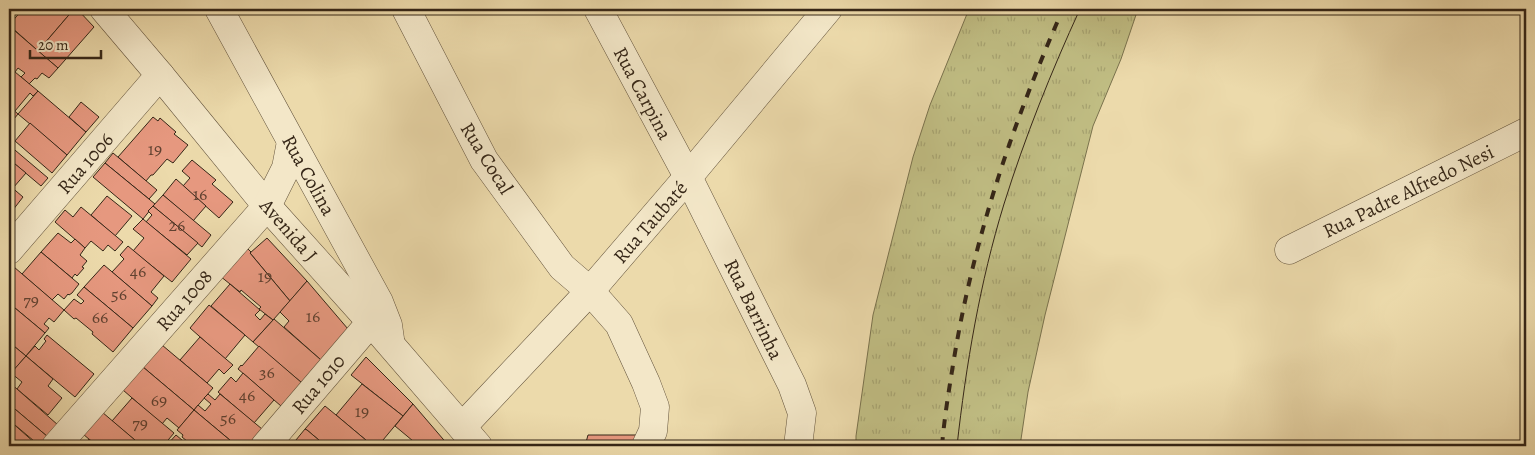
<svg xmlns="http://www.w3.org/2000/svg" width="1535" height="455" font-family="Alegreya,serif">
<style>
.grass{fill:url(#grass-tufts);stroke:#7a724d}
.building{fill:#e6987f;stroke:#352617}
.lines{fill:none;stroke-linecap:round;stroke-linejoin:round}
.minor-casing{stroke:#63533c;stroke-width:29}
.minor{stroke:#f3e7c8;stroke-width:28}
.tram{stroke:#352617;stroke-width:1}
.rail{stroke:#352617;stroke-width:4;stroke-dasharray:9 9;stroke-linecap:butt}
.labels{text-anchor:middle;stroke-width:4.5;stroke-linejoin:round;paint-order:stroke}
.number-label{font-size:18px;fill:#614231}
.street-label{font-size:20px;fill:#352617;stroke:#f3e7c8}
</style>
<defs>
<pattern id="grass-tufts" width="24" height="20" patternUnits="userSpaceOnUse" patternTransform="scale(1.25)"><rect width="24" height="20" fill="#c0bd83"/><path d="M3 7l-1-3M5 7V3M7 7l1-3M15 17l-1-3M17 17v-4M19 17l1-3" fill="none" stroke="#a6a270"/></pattern>
</defs>
<rect width="100%" height="100%" fill="#ecdaab"/>
<filter id="stains"><feTurbulence type="fractalNoise" baseFrequency=".004" numOctaves="4"/><feColorMatrix values="0 0 0 0 .2 0 0 0 0 .09 0 0 0 0 .02 0 0 0 .5 -.17"/></filter>
<radialGradient id="worn" r=".72"><stop offset=".6" stop-color="#630" stop-opacity="0"/><stop offset="1" stop-color="#630" stop-opacity=".3"/></radialGradient>
<polygon class="grass" points="969,9 1138,9 1121,59 1093,126 1045,315 1028,392 1020,446 856,446 856,436 873,315 913,157 930,105"/>
<g class="building">
<polygon points="23,9 74,9 38,51 9,25"/>
<polygon points="74,9 77,9 94,27 58,68 38,51"/>
<polygon points="15,31 58,68 49,78 42,73 37,79 35,78 29,84 21,77 25,73 18,68 15,72 9,67 9,39"/>
<polygon points="9,67 38,91 33,96 30,93 15,111 9,106"/>
<polygon points="38,91 86,132 67,155 18,114"/>
<polygon points="81,102 99,117 86,132 69,117"/>
<polygon points="9,106 18,114 9,125"/>
<polygon points="153,117 158,121 160,118 176,132 174,134 188,145 173,163 167,159 153,175 151,175 146,181 118,157"/>
<polygon points="30,123 67,155 52,173 15,141"/>
<polygon points="9,145 48,178 41,186 9,159"/>
<polygon points="113,153 157,190 149,199 105,163"/>
<polygon points="9,159 26,173 13,188 9,185"/>
<polygon points="192,160 216,180 212,184 233,202 219,218 183,186 190,178 182,171"/>
<polygon points="105,163 155,204 143,219 93,177"/>
<polygon points="176,179 206,206 193,221 163,195"/>
<polygon points="9,185 23,197 9,215"/>
<polygon points="163,195 211,235 202,247 153,206"/>
<polygon points="107,196 132,216 115,236 91,215"/>
<polygon points="153,206 198,243 187,255 146,222 152,215 148,211"/>
<polygon points="81,207 123,242 115,251 108,245 103,251 91,241 85,248 55,222 65,210 73,217"/>
<polygon points="143,219 191,259 172,282 133,251 144,238 133,229"/>
<polygon points="58,233 71,243 75,239 85,248 80,255 87,261 82,267 84,268 77,276 75,274 72,278 41,252"/>
<polygon points="267,238 307,281 290,301 250,253"/>
<polygon points="128,246 164,276 151,292 158,298 152,306 112,272 124,259 120,255"/>
<polygon points="248,249 251,252 250,253 290,301 273,320 259,309 261,307 241,290 240,292 220,276 235,259"/>
<polygon points="41,252 79,284 72,293 69,295 68,294 64,299 58,294 52,300 22,274"/>
<polygon points="104,265 152,306 133,328 84,287"/>
<polygon points="14,267 64,310 54,322 49,318 44,324 49,328 45,333 9,303 9,273"/>
<polygon points="307,281 348,329 321,360 284,327 289,321 280,312"/>
<polygon points="230,284 260,310 255,315 260,320 265,314 273,320 253,342 211,306"/>
<polygon points="84,287 133,328 113,352 92,334 93,332 76,318 74,319 64,310 74,299 81,304 84,301 77,295"/>
<polygon points="9,303 45,333 26,356 9,342"/>
<polygon points="209,305 245,335 225,359 190,328"/>
<polygon points="274,319 321,360 302,383 253,342"/>
<polygon points="47,335 94,374 75,397 26,356 35,346 39,350 46,341 44,339"/>
<polygon points="200,337 233,365 224,374 219,369 207,383 180,360"/>
<polygon points="9,342 26,356 13,371 9,368"/>
<polygon points="162,345 213,388 194,410 143,367"/>
<polygon points="259,346 302,383 281,406 238,369 241,365 242,366"/>
<polygon points="26,356 53,379 48,386 62,398 48,415 17,389 22,382 11,373"/>
<polygon points="366,357 413,404 403,416 351,375"/>
<polygon points="143,367 194,410 179,428 167,418 162,424 123,390"/>
<polygon points="243,373 274,400 254,423 218,392 231,377 236,382"/>
<polygon points="9,382 58,425 48,437 9,404"/>
<polygon points="362,384 403,416 378,446 373,446 336,415"/>
<polygon points="208,394 215,400 220,394 262,429 247,446 237,446 194,410 198,405 205,411 211,404 204,398"/>
<polygon points="132,398 174,433 163,446 142,446 112,421"/>
<polygon points="9,404 48,437 40,446 9,420"/>
<polygon points="413,404 449,446 419,446 395,426"/>
<polygon points="325,406 336,415 373,446 326,446 307,430 305,429"/>
<polygon points="194,410 237,446 193,446 182,437 183,435 177,430"/>
<polygon points="102,412 142,446 97,446 83,434"/>
<polygon points="9,420 36,444 34,446 9,446"/>
<polygon points="305,429 307,430 326,446 291,446"/>
<polygon points="176,435 189,446 166,446"/>
<polygon points="588,435 642,435 638,446 585,446"/>
<polygon points="89,439 97,446 83,446"/>
</g>
<g class="lines">
<defs>
<g id="minor">
<polyline points="104,9 160,75 267,206 371,322 478,446"/>
<polyline points="219,9 379,302 388,325 390,339"/>
<polyline points="406,9 484,160 562,267 590,291 619,324 646,383 655,407 653,431 646,446"/>
<polyline points="598,9 688,177 792,385 802,413 798,446"/>
<polyline points="9,250 160,75"/>
<polyline points="1289,250 1526,132"/>
<polyline points="462,427 590,291 688,177 828,9"/>
<polyline points="56,446 267,206 286,168 291,142"/>
<polyline points="265,446 371,322"/>
</g>
</defs>
<use href="#minor" class="minor-casing"/>
<use href="#minor" class="minor"/>
<path class="tram" d="M957,446C966,365 980,282 1004,204C1025,137 1051,72 1080,9"/>
<path class="rail" d="M942,446C944,421 948,396 952,371C972,243 1011,127 1063,9"/>
</g>
<g class="labels">
<g class="number-label">
<text x="155" y="155">19</text>
<text x="200" y="200">16</text>
<text x="177" y="231">26</text>
<text x="138" y="277">46</text>
<text x="265" y="282">19</text>
<text x="119" y="300">56</text>
<text x="31" y="306">79</text>
<text x="313" y="322">16</text>
<text x="100" y="323">66</text>
<text x="267" y="378">36</text>
<text x="247" y="401">46</text>
<text x="159" y="406">69</text>
<text x="362" y="417">19</text>
<text x="228" y="424">56</text>
<text x="140" y="429">79</text>
</g>
<g class="street-label">
<text transform="translate(643 93) rotate(62)" y="7">Rua Carpina</text>
<text transform="translate(487 158) rotate(58)" y="7">Rua Cocal</text>
<text transform="translate(85 163) rotate(-49)" y="7">Rua 1006</text>
<text transform="translate(309 175) rotate(61)" y="7">Rua Colina</text>
<text transform="translate(1408 191) rotate(-26)" y="7">Rua Padre Alfredo Nesi</text>
<text transform="translate(650 222) rotate(-49)" y="7">Rua Taubaté</text>
<text transform="translate(289 230) rotate(49)" y="7">Avenida J</text>
<text transform="translate(184 300) rotate(-49)" y="7">Rua 1008</text>
<text transform="translate(754 309) rotate(64)" y="7">Rua Barrinha</text>
<text transform="translate(318 384) rotate(-50)" y="7">Rua 1010</text>
</g>
</g>
<rect width="1535" height="455" fill="none" stroke="#ecdaab" stroke-width="30"/>
<rect x="10" y="10" width="1515" height="435" fill="none" stroke="#352617" stroke-width="2.5"/>
<rect x="15" y="15" width="1505" height="425" fill="none" stroke="#352617"/>
<path d="M30 50v8h71v-8" fill="none" stroke="#352617" stroke-width="2.5"/>
<text x="38" y="50" font-size="15" fill="#352617" stroke="#f3e7c8" stroke-width="4" paint-order="stroke">20 m</text>
<rect width="100%" height="100%" filter="url(#stains)"/>
<rect width="100%" height="100%" fill="url(#worn)"/>
</svg>
